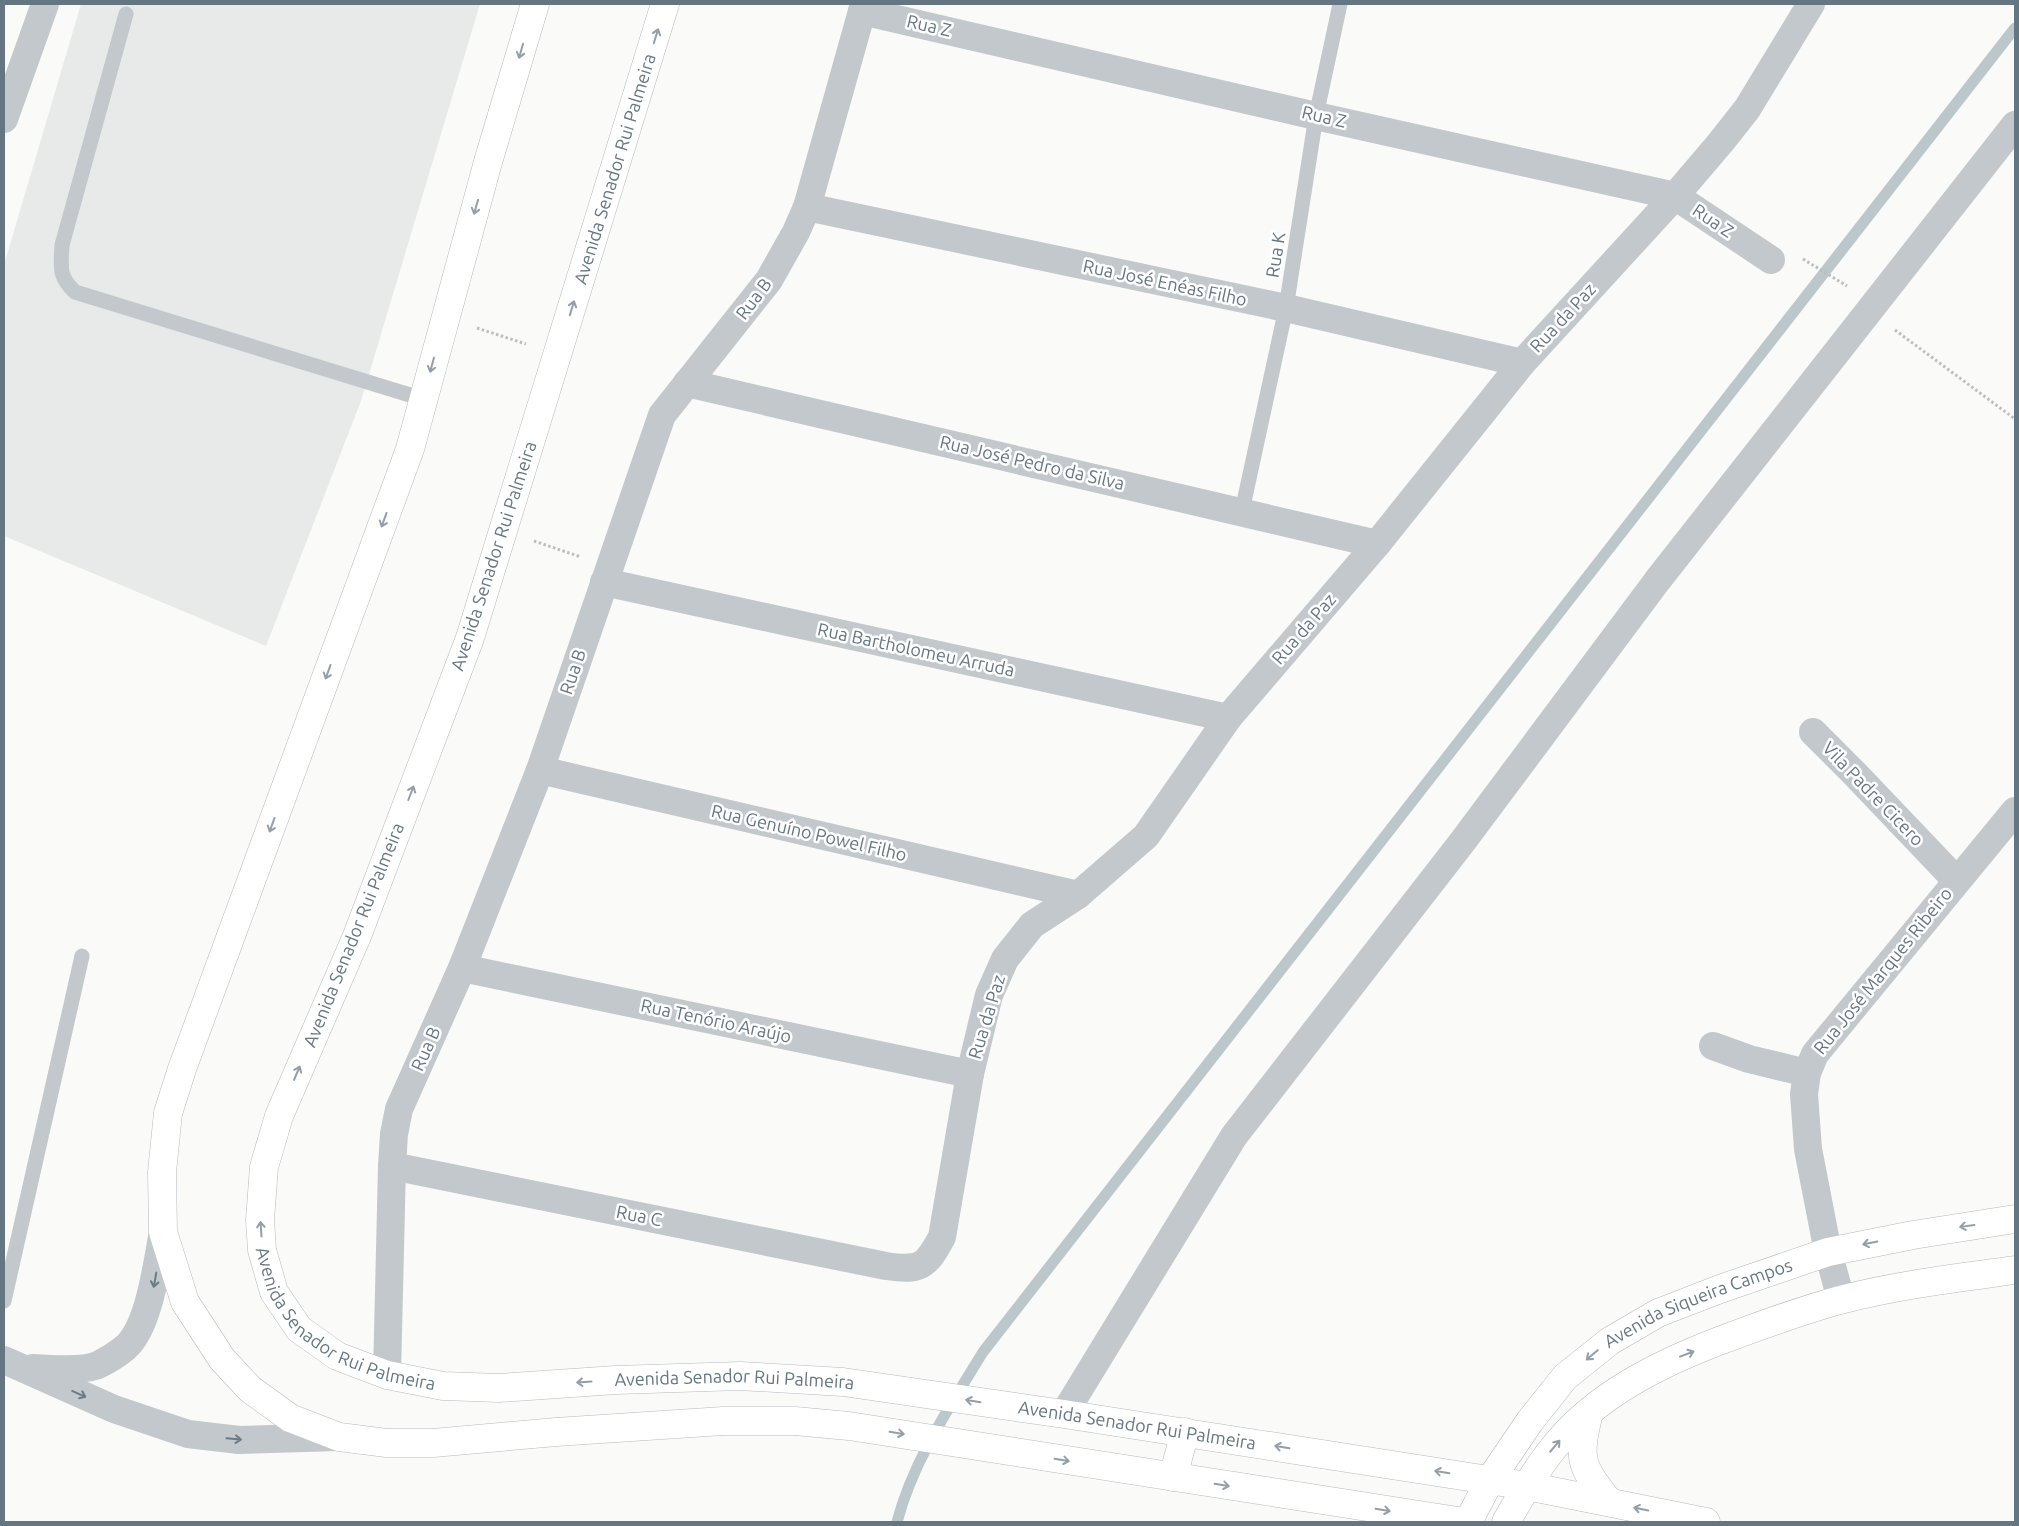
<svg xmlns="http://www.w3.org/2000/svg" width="2019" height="1526" font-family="Ubuntu,sans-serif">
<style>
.built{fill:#e8e9e9}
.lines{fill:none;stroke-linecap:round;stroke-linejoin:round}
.stream{stroke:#bbc7cb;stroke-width:11}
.secondary-casing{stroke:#b3babf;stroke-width:29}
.primary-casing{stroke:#b5babe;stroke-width:29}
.path{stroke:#bbbfc2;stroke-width:3;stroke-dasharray:2.5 2.5;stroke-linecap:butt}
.service{stroke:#c3c8cc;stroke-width:15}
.minor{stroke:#c3c8cc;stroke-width:28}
.secondary{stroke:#fff;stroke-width:28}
.primary{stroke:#fff;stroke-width:28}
.oneway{stroke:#939fa8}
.oneway2{stroke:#6a7a87}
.labels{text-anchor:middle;stroke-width:5;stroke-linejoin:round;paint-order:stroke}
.street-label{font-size:18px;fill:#657683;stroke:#fff}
</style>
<rect width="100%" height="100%" fill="#fafaf8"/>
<polygon class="built" points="81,4 480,4 361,401 266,646 4,536 4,265"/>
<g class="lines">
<path class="stream" d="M897,1522C913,1461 950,1406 983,1352L2015,28"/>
<defs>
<g id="secondary">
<path id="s1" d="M1468,1522L1490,1480L1530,1421L1565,1377L1610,1341L1658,1313L1720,1289L1828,1252L1913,1235L2015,1219"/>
<path d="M1506,1522C1521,1496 1536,1469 1555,1446C1596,1395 1659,1364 1719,1341C1759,1326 1799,1311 1840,1300C1897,1285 1957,1278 2015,1270"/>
</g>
<g id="primary">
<polyline points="535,4 488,162 410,449 182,1069 168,1113 162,1172 163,1232 185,1302 222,1359 250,1389 290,1418 339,1437 387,1443 433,1443 556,1432 723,1421 795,1421 849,1426 1464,1522"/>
<path id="s2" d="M665,4L470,638L357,936L279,1116L264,1167L260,1220L262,1250L274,1292L299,1329L337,1356L387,1375L443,1386L499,1388L616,1380L740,1376L843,1382L1064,1414L1527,1486L1706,1522"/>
<path d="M1589,1412C1578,1459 1579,1464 1609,1502"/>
<polyline points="1173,1477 1185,1432"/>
</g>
</defs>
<use href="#secondary" class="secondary-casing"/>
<use href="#primary" class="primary-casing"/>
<g class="path">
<polyline points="1803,259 1847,286"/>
<polyline points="477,328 526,344"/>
<polyline points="1895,330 2015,419"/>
<polyline points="534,541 581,557"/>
</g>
<g class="service">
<path d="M126,14L62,245C61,267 58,276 75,292L423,399"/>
<polyline points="1242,511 1286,308 1316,116 1340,4"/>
<polyline points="4,1301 82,956"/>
</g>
<g class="minor">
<polyline points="862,11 1316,116 1675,196 1771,260"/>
<polyline points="4,119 45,4"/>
<polyline points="807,207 1286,308 1522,363"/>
<polyline points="687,383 1377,544"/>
<polyline points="604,582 1228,718"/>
<polyline points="1813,732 1855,774 1956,880"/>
<polyline points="540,770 1078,895"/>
<polyline points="462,968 970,1074"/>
<polyline points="1713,1046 1749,1059 1807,1073"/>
<path d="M392,1166L886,1266C920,1271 926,1267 942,1237L970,1074L989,995L1005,959L1032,925L1078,895L1146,836L1228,718L1377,544L1522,363L1675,196L1721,142L1747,109L1811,4"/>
<polyline points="1841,1299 1828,1252 1808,1149 1804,1094 1807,1073 1815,1054 2015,811"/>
<polyline points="4,1360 114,1409 188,1434 239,1440 339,1437"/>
<path d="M33,1368C48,1369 85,1371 98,1365C106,1361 119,1353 126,1347C150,1325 157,1262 163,1232"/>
<polyline points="387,1375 392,1166 394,1134 399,1109 462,968 540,770 662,415 769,280 796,232 807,207 864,4"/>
<polyline points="1064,1414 1234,1136 1463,841 1657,581 2015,125"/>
</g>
<use href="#secondary" class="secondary"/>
<use href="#primary" class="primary"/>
</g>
<defs><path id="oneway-shaft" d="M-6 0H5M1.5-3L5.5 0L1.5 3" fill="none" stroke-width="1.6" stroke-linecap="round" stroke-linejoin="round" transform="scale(1.25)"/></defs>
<g class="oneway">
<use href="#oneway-shaft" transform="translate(656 36) rotate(-73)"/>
<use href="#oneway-shaft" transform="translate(521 51) rotate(106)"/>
<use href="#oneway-shaft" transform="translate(476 207) rotate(106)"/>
<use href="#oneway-shaft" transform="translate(572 308) rotate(-73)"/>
<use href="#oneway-shaft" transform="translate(432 365) rotate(105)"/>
<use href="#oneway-shaft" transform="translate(384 520) rotate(110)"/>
<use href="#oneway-shaft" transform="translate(328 672) rotate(110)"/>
<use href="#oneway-shaft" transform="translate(411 793) rotate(-69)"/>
<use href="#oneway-shaft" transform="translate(272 825) rotate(110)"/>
<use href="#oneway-shaft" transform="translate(297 1073) rotate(-67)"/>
<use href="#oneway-shaft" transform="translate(1967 1226) rotate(172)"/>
<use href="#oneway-shaft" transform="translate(261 1229) rotate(-94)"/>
<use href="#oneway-shaft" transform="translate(1870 1243) rotate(168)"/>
<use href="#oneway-shaft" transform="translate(1687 1354) rotate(-21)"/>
<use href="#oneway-shaft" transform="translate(1592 1355) rotate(140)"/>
<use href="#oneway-shaft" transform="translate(584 1382) rotate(176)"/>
<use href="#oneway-shaft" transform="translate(973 1401) rotate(-171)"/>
<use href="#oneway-shaft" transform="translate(897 1433) rotate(9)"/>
<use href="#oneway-shaft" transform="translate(1555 1446) rotate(-50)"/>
<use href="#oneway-shaft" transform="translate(1282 1447) rotate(-171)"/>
<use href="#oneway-shaft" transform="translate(1062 1460) rotate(9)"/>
<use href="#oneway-shaft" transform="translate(1442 1472) rotate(-171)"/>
<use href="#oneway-shaft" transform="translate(1222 1485) rotate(9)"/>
<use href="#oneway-shaft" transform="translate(1641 1509) rotate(-168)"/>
<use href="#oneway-shaft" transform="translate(1383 1510) rotate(9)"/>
</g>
<g class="oneway2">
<use href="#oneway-shaft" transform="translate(155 1280) rotate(100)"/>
<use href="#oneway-shaft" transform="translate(79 1394) rotate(24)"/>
<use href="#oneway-shaft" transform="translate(234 1439) rotate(5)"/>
</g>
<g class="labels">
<g class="street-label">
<text transform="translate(929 26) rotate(13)" y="6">Rua Z</text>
<text transform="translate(1324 117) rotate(13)" y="6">Rua Z</text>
<text transform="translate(615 169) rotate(-73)" y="6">Avenida Senador Rui Palmeira</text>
<text transform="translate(1713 221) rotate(34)" y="6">Rua Z</text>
<text transform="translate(1276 255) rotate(-81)" y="6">Rua K</text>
<text transform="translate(1165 283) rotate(12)" y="6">Rua José Enéas Filho</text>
<text transform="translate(754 299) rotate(-53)" y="6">Rua B</text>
<text transform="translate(1563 318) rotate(-47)" y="6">Rua da Paz</text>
<text transform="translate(1032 463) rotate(13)" y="6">Rua José Pedro da Silva</text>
<text transform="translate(494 556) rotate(-72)" y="6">Avenida Senador Rui Palmeira</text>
<text transform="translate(1304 629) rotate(-49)" y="6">Rua da Paz</text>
<text transform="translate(916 650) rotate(12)" y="6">Rua Bartholomeu Arruda</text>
<text transform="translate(573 672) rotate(-71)" y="6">Rua B</text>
<text transform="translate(1873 794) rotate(46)" y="6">Vila Padre Cicero</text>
<text transform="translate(809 833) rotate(13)" y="6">Rua Genuíno Powel Filho</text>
<text transform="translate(354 935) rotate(-68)" y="6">Avenida Senador Rui Palmeira</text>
<text transform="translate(1883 971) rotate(-51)" y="6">Rua José Marques Ribeiro</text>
<text transform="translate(987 1017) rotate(-73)" y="6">Rua da Paz</text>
<text transform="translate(716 1021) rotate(12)" y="6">Rua Tenório Araújo</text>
<text transform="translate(426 1049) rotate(-66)" y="6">Rua B</text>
<text transform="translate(639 1216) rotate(11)" y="6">Rua C</text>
<text dy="6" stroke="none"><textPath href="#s1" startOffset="329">Avenida Siqueira Campos</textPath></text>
<text dy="6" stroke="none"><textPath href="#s2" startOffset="1432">Avenida Senador Rui Palmeira</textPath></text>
<text dy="6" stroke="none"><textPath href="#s2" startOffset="1852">Avenida Senador Rui Palmeira</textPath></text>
<text dy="6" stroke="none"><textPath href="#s2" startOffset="2258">Avenida Senador Rui Palmeira</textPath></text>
</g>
</g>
<rect width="2019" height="1526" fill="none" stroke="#657683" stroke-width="10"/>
</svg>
